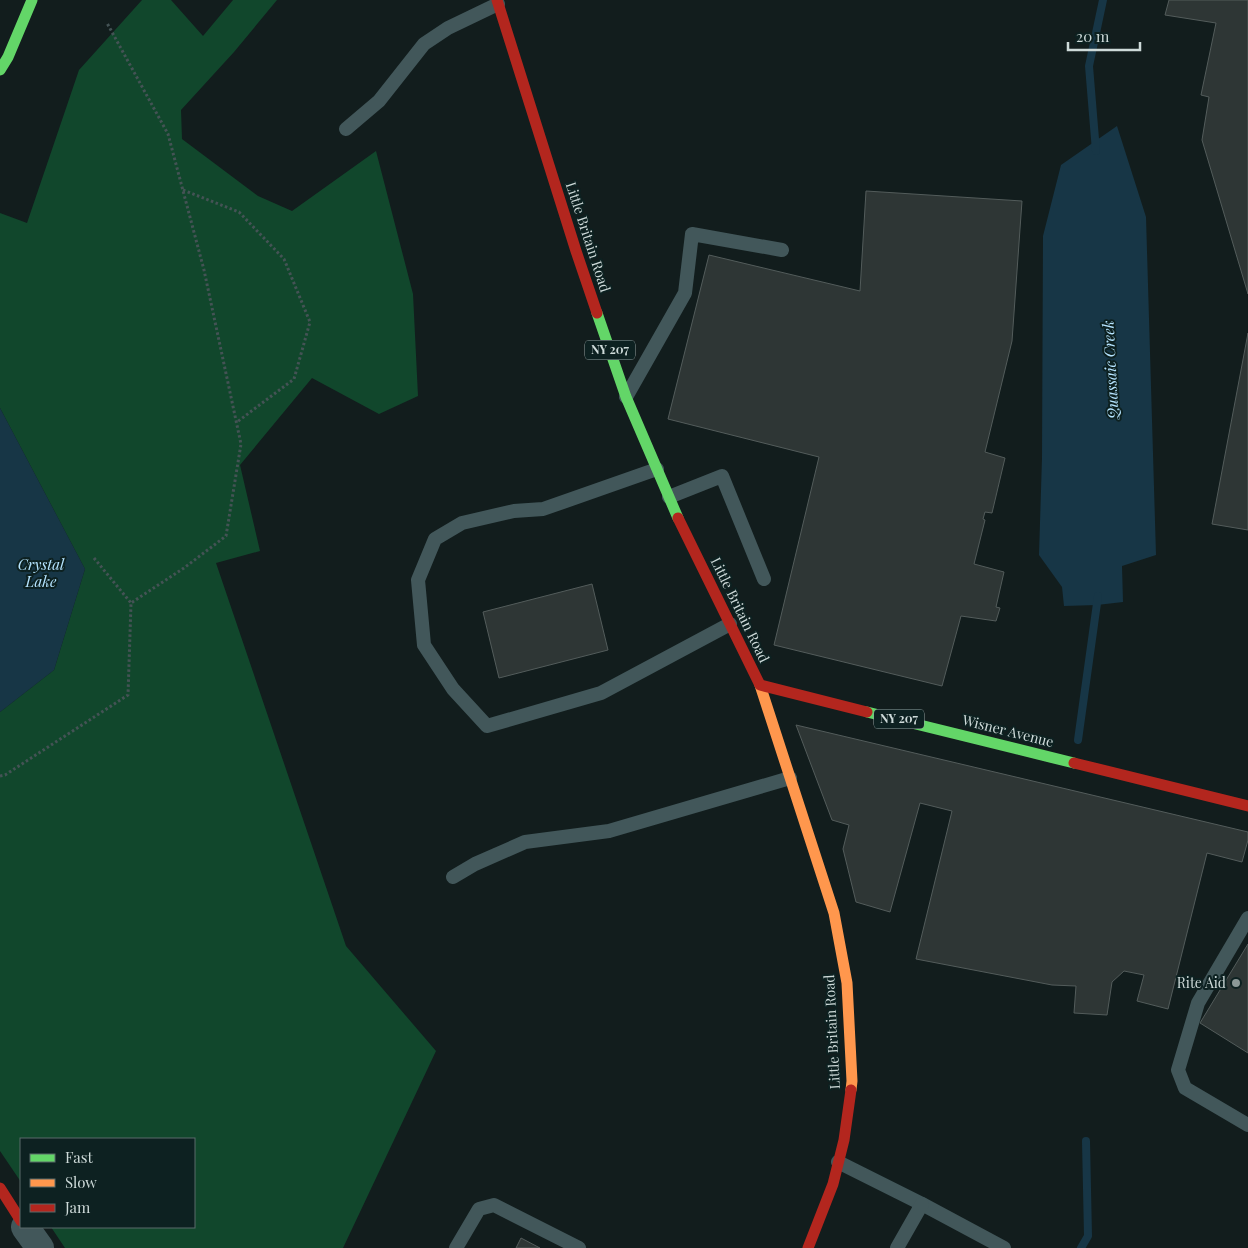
<svg xmlns="http://www.w3.org/2000/svg" width="1248" height="1248" font-family="'Playfair Display',serif">
<style>
.green{fill:#11472c}
.water{fill:#173646}
.lines{fill:none;stroke-linecap:round;stroke-linejoin:round}
.stream{stroke:#173646;stroke-width:8}
.building{fill:#2e3635;stroke:#535c5b}
.path{stroke:#445355;stroke-width:3;stroke-dasharray:2.5 2.5;stroke-linecap:butt}
.lane{stroke:#42575a;stroke-width:14}
.street{stroke:#42575a;stroke-width:28}
.fast{stroke:#63d668;stroke-width:11}
.slow{stroke:#ff974d;stroke-width:11}
.jam{stroke:#b3261e;stroke-width:11}
.poi-dot{fill:#8c9897;stroke:#0d2121;stroke-width:2}
.labels{text-anchor:middle;stroke-width:4;stroke-linejoin:round;paint-order:stroke}
.shield{fill:#0d2121;stroke:#94a2a2;stroke-width:1}
.shield-label{font-size:12px;font-weight:bold;fill:#cedad9}
.street-label{font-size:14px;fill:#cedad9;stroke:#0d2121}
.poi-label{font-size:14px;fill:#cedad9;stroke:#0d2121;text-anchor:end}
.water-label{font-size:15px;font-style:italic;fill:#b5e4ff;stroke:#0d2121}
</style>
<rect width="100%" height="100%" fill="#121d1d"/>
<polygon class="green" points="142,0 171,0 203,36 233,0 277,0 234,52 181,110 182,139 258,196 292,211 376,151 413,294 418,396 379,414 312,378 240,465 260,551 216,563 346,946 436,1051 343,1248 65,1248 51,1227 194,1227 194,1139 21,1139 21,1182 0,1151 0,712 54,670 85,569 0,408 0,213 27,223 79,70"/>
<g class="water">
<polygon points="1117,126 1146,217 1156,555 1122,566 1123,602 1097,605 1064,606 1062,587 1039,555 1042,458 1043,236 1061,165"/>
<polygon points="0,408 85,569 54,670 0,712"/>
</g>
<g class="lines">
<g class="stream">
<polyline points="1096,151 1089,66 1103,0"/>
<polyline points="1078,740 1098,596"/>
<polyline points="1081,1248 1088,1236 1086,1141"/>
</g>
</g>
<g class="building">
<polygon points="1169,0 1248,0 1248,294 1202,140 1209,97 1201,95 1216,23 1165,15"/>
<polygon points="866,191 1022,201 1012,341 985,452 1005,458 992,513 985,512 983,519 985,520 974,564 1004,572 996,607 1000,608 996,621 961,616 942,686 774,645 819,457 668,419 709,255 860,291"/>
<polygon points="1248,333 1248,530 1212,524"/>
<polygon points="592,584 608,650 499,678 483,612"/>
<polygon points="796,725 1248,832 1248,840 1242,862 1207,853 1168,1009 1137,1001 1144,975 1124,971 1112,982 1107,1015 1074,1013 1076,986 1052,985 916,959 952,811 920,803 890,912 856,902 843,849 849,825 832,820"/>
<polygon points="1248,944 1248,1053 1200,1023"/>
<polygon points="521,1238 540,1248 516,1248"/>
</g>
<g class="lines">
<g class="path">
<polyline points="183,190 239,212 284,259 310,322 294,379 237,422"/>
<polyline points="94,558 131,603"/>
<polyline points="0,776 5,775 128,695 131,603 184,568 226,536 241,444 204,270 168,134 107,23"/>
</g>
<g class="lane">
<polyline points="346,129 379,101 424,44 448,28 498,4"/>
<polyline points="626,397 685,293 692,234 782,250"/>
<polyline points="657,469 543,509 514,511 462,523 435,539 418,580 424,645 453,689 487,726 601,693 730,624"/>
<polyline points="669,497 722,476 764,579"/>
<polyline points="453,877 475,864 525,842 609,831 790,778"/>
<polyline points="1248,918 1198,1003 1178,1070 1185,1088 1248,1125"/>
<polyline points="838,1162 922,1204 1004,1248"/>
<polyline points="456,1248 479,1209 494,1205 579,1248"/>
<polyline points="897,1248 922,1204"/>
</g>
<polyline class="street" points="25,1227 40,1248"/>
<g class="fast">
<polyline points="0,70 8,57 32,0"/>
<polyline points="597,313 626,397 678,518"/>
<polyline points="867,712 1074,763"/>
</g>
<polyline class="slow" points="760,685 834,913 847,983 852,1081 851,1090"/>
<g class="jam">
<polyline points="497,0 576,251 597,313"/>
<polyline points="678,518 760,685 867,712"/>
<polyline points="1074,763 1248,806"/>
<polyline points="0,1188 21,1221"/>
<polyline points="808,1248 833,1184 844,1140 851,1090"/>
</g>
</g>
<circle class="poi-dot" cx="1236" cy="983" r="5"/>
<g class="labels">
<g class="shield">
<rect x="585" y="340.5" width="50" height="19" rx="4"/>
<rect x="874" y="709.5" width="50" height="19" rx="4"/>
</g>
<g class="shield-label">
<text x="610" y="354">NY 207</text>
<text x="899" y="723">NY 207</text>
</g>
<g class="street-label">
<text transform="translate(588 237) rotate(72)" y="5">Little Britain Road</text>
<text transform="translate(740 610) rotate(64)" y="5">Little Britain Road</text>
<text transform="translate(1008 731) rotate(14)" y="5">Wisner Avenue</text>
<text transform="translate(832 1032) rotate(-93)" y="5">Little Britain Road</text>
</g>
<g class="poi-label">
<text x="1226" y="988">Rite Aid</text>
</g>
<g class="water-label">
<text transform="translate(1111 370) rotate(-93)" y="5">Quassaic Creek</text>
<text x="41" y="570">Crystal<tspan x="41" dy="17">Lake</tspan></text>
</g>
</g>
<rect x="20" y="1138" width="175" height="90" fill="#0d2121" stroke="#5a6b6b"/>
<rect x="30" y="1154" width="25" height="8" fill="#63d668" stroke="#5a6b6b"/>
<text x="65" y="1163" font-size="15" fill="#cedad9">Fast</text>
<rect x="30" y="1179" width="25" height="8" fill="#ff974d" stroke="#5a6b6b"/>
<text x="65" y="1188" font-size="15" fill="#cedad9">Slow</text>
<rect x="30" y="1204" width="25" height="8" fill="#b3261e" stroke="#5a6b6b"/>
<text x="65" y="1213" font-size="15" fill="#cedad9">Jam</text>
<path d="M1068 42v8h72v-8" fill="none" stroke="#cedad9" stroke-width="2.5"/>
<text x="1076" y="42" font-size="15" fill="#cedad9" stroke="#0d2121" stroke-width="4" paint-order="stroke">20 m</text>
</svg>
